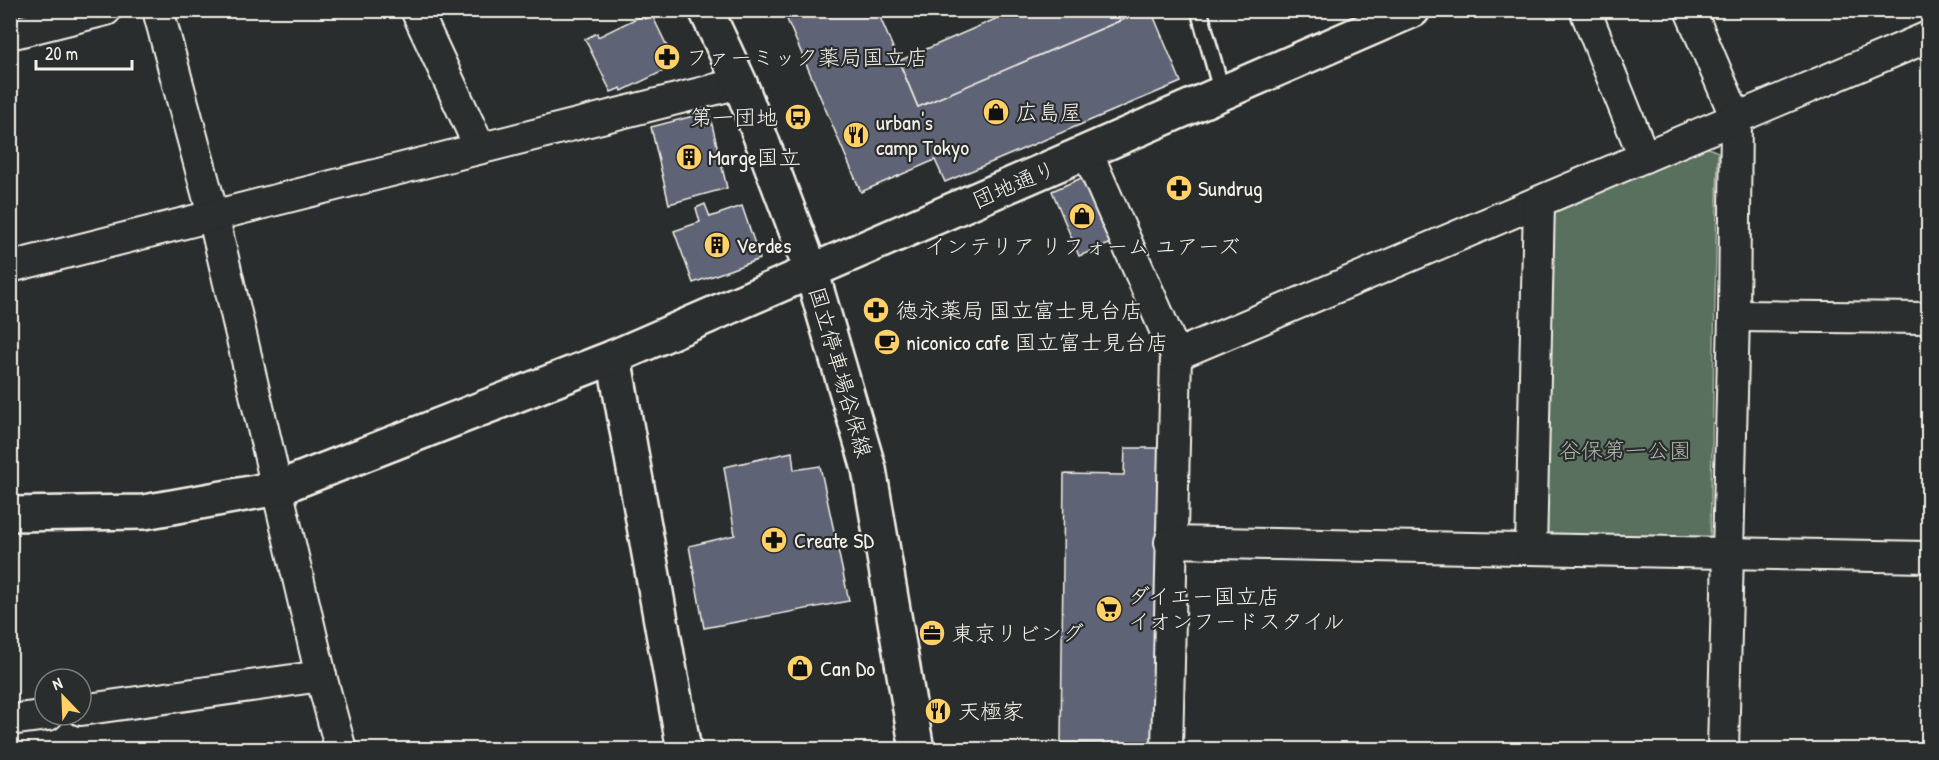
<svg xmlns="http://www.w3.org/2000/svg" width="1939" height="760" font-family="'Patrick Hand','Klee One',sans-serif">
<style>
.green{fill:#58705d;stroke:#a6b0a2;stroke-width:1.5}
.building{fill:#5e6476;stroke:#f4f1e8;stroke-width:1.5}
.lines{fill:none;stroke-linecap:round;stroke-linejoin:round}
.lane-casing{stroke:#f4f1e8;stroke-width:20}
.street-casing{stroke:#f4f1e8;stroke-width:34}
.secondary-casing{stroke:#f4f1e8;stroke-width:38}
.lane{stroke:#2a2d2e;stroke-width:15}
.street{stroke:#2a2d2e;stroke-width:30}
.secondary{stroke:#2a2d2e;stroke-width:33}
.labels{text-anchor:middle;stroke-width:4.5;stroke-linejoin:round;paint-order:stroke}
.poi-label{font-size:22px;fill:#f4f1e8;stroke:#2a2d2e;text-anchor:start}
.street-label{font-size:22px;fill:#f4f1e8;stroke:#2a2d2e}
.park-label{font-size:22px;fill:#aeb7a9;stroke:#2a2d2e}
</style>
<rect width="100%" height="100%" fill="#2a2d2e"/>
<filter id="ink" filterUnits="userSpaceOnUse"><feTurbulence type="fractalNoise" baseFrequency=".0167" numOctaves="2"/><feDisplacementMap in="SourceGraphic" scale="12" xChannelSelector="R" yChannelSelector="G"/><feConvolveMatrix kernelMatrix="1 2 1 2 8 2 1 2 1" color-interpolation-filters="sRGB"/></filter>
<g filter="url(#ink)">
<polygon class="green" points="1704,146 1718,152 1710,542 1534,533 1551,211"/>
<g class="building">
<polygon points="783,10 877,10 918,107 1145,10 1151,10 1181,82 945,182 935,160 861,192"/>
<polygon points="1016,10 1145,10 918,107 899,61"/>
<polygon points="643,15 645,19 652,15 676,65 622,91 621,88 611,92 585,39 597,33 598,37"/>
<polygon points="709,112 727,188 669,204 651,127"/>
<polygon points="1086,176 1114,242 1079,256 1052,191"/>
<polygon points="705,204 710,217 742,206 760,259 693,283 674,231 700,222 696,208"/>
<polygon points="1125,448 1158,448 1153,750 1138,750 1138,744 1061,743 1064,474 1124,475"/>
<polygon points="792,452 794,470 820,466 849,601 704,628 689,546 735,535 724,467"/>
</g>
<g class="lines">
<defs>
<polyline id="lane" points="1199,10 1222,93"/>
<g id="street">
<polyline points="158,10 213,215 321,676 341,750"/>
<polyline points="416,10 480,148"/>
<polyline points="1585,10 1644,157"/>
<polyline points="1690,10 1736,118 1734,316 1723,750"/>
<polyline points="10,34 106,10"/>
<polyline points="1087,152 1176,355 1167,750"/>
<polyline points="10,267 740,83"/>
<polyline points="1734,316 1928,318"/>
<polyline points="1176,355 1928,37"/>
<polyline points="1170,542 1928,557"/>
<polyline points="1531,549 1539,203"/>
<polyline points="81,710 321,676"/>
<polyline points="10,720 48,715"/>
</g>
<g id="secondary">
<polyline points="706,10 740,83 811,270 869,469 917,750"/>
<polyline points="614,357 684,750"/>
<polyline points="10,514 144,512 278,488 614,357 1413,10"/>
</g>
</defs>
<use href="#lane" class="lane-casing"/>
<use href="#street" class="street-casing"/>
<use href="#secondary" class="secondary-casing"/>
<use href="#lane" class="lane"/>
<use href="#street" class="street"/>
<use href="#secondary" class="secondary"/>
</g>
</g>
<defs>
<symbol id="pharmacy-disc" viewBox="-11 -11 22 22"><circle r="9.5" fill="#ffd166" stroke="#2a2d2e"/><path d="M-2-6h4v4h4v4h-4v4h-4v-4h-4v-4h4Z" fill="#111"/></symbol>
<symbol id="shop-disc" viewBox="-11 -11 22 22"><circle r="9.5" fill="#ffd166" stroke="#2a2d2e"/><path d="M-5-2.5h2.3a2.7 3.5 0 0 1 5.4 0H5L5.5 6h-11ZM-1.5-2.5h3a1.5 2.3 0 0 0-3 0Z" fill="#111"/></symbol>
<symbol id="bus-disc" viewBox="-11 -11 22 22"><circle r="9.5" fill="#ffd166" stroke="#2a2d2e"/><path d="M-5-6H5V4H4V6H2V4H-2V6H-4V4H-5ZM-3.5-4V0h7V-4ZM-3.5 1.2v1.5H-2V1.2ZM2 1.2v1.5H3.5V1.2Z" fill="#111"/></symbol>
<symbol id="restaurant-disc" viewBox="-11 -11 22 22"><circle r="9.5" fill="#ffd166" stroke="#2a2d2e"/><path d="M-5-6h1v4h1v-4h1v4h1v-4h1v5L-1.5 .5V6h-2V.5L-5-1ZM5-6V6H3V1.5H1.5Q1.5-4 5-6Z" fill="#111"/></symbol>
<symbol id="building-disc" viewBox="-11 -11 22 22"><circle r="9.5" fill="#ffd166" stroke="#2a2d2e"/><path d="M-4-6H4V6H1V3H-1V6H-4ZM-2.5-4.3h1.7v1.8h-1.7ZM.8-4.3h1.7v1.8H.8ZM-2.5-1h1.7V.8h-1.7ZM.8-1h1.7V.8H.8Z" fill="#111"/></symbol>
<symbol id="cafe-disc" viewBox="-11 -11 22 22"><circle r="9.5" fill="#ffd166" stroke="#2a2d2e"/><path d="M-5.5-4.5H6V0H3Q3 3.5 0 3.5H-2.5Q-5.5 3.5-5.5 0ZM3-3.2v2h1.7v-2ZM-6 4.5H4V6H-6Z" fill="#111"/></symbol>
<symbol id="supermarket-disc" viewBox="-11 -11 22 22"><circle r="9.5" fill="#ffd166" stroke="#2a2d2e"/><path d="M-6-5.5h2.5l.6 2H6L4.5 2H-2.5L-4.4-4H-6ZM-1.5 3.2a1.3 1.3 0 1 0 .1 0ZM3 3.2a1.3 1.3 0 1 0 .1 0Z" fill="#111"/></symbol>
<symbol id="office-disc" viewBox="-11 -11 22 22"><circle r="9.5" fill="#ffd166" stroke="#2a2d2e"/><path d="M-6-3h4V-5.5h4V-3h4V5H-6ZM-1-4.5V-3h2v-1.5ZM-6 0V1H6V0Z" fill="#111"/></symbol>
</defs>
<g fill-rule="evenodd">
<use href="#pharmacy-disc" x="652" y="42" width="30" height="30"/>
<use href="#shop-disc" x="981" y="97" width="30" height="30"/>
<use href="#bus-disc" x="783" y="102" width="30" height="30"/>
<use href="#restaurant-disc" x="841" y="120" width="30" height="30"/>
<use href="#building-disc" x="674" y="142" width="30" height="30"/>
<use href="#pharmacy-disc" x="1164" y="173" width="30" height="30"/>
<use href="#shop-disc" x="1067" y="201" width="30" height="30"/>
<use href="#building-disc" x="702" y="230" width="30" height="30"/>
<use href="#pharmacy-disc" x="861" y="295" width="30" height="30"/>
<use href="#cafe-disc" x="872" y="327" width="30" height="30"/>
<use href="#pharmacy-disc" x="759" y="525" width="30" height="30"/>
<use href="#supermarket-disc" x="1094" y="594" width="30" height="30"/>
<use href="#office-disc" x="917" y="618" width="30" height="30"/>
<use href="#shop-disc" x="785" y="653" width="30" height="30"/>
<use href="#restaurant-disc" x="923" y="696" width="30" height="30"/>
</g>
<g class="labels">
<g class="poi-label">
<text x="686" y="65">ファーミック薬局国立店</text>
<text x="1016" y="120">広島屋</text>
<text x="778" y="125" text-anchor="end">第一団地</text>
<text x="876" y="130">urban's<tspan x="876" dy="25">camp Tokyo</tspan></text>
<text x="708" y="165">Marge国立</text>
<text x="1198" y="196">Sundrug</text>
<text x="736" y="253">Verdes</text>
<text x="1082" y="254" text-anchor="middle">インテリア リフォーム ユアーズ</text>
<text x="896" y="318">徳永薬局 国立富士見台店</text>
<text x="906" y="350">niconico cafe 国立富士見台店</text>
<text x="794" y="548">Create SD</text>
<text x="1128" y="604">ダイエー国立店<tspan x="1128" dy="25">イオンフードスタイル</tspan></text>
<text x="952" y="641">東京リビング</text>
<text x="820" y="676">Can Do</text>
<text x="958" y="719">天極家</text>
</g>
<g class="street-label">
<text transform="translate(1014 184) rotate(-23)" y="8">団地通り</text>
<text transform="translate(841 372) rotate(74)" y="8">国立停車場谷保線</text>
</g>
<g class="park-label">
<text x="1625" y="458">谷保第一公園</text>
</g>
</g>
<rect width="1939" height="760" fill="none" stroke="#2a2d2e" stroke-width="36"/>
<rect x="18" y="18" width="1903" height="724" fill="none" stroke="#f4f1e8" stroke-width="2" filter="url(#ink)"/>
<g transform="translate(63 697) rotate(337)"><circle r="28" fill="#2a2d2e" stroke="#7b7b78" stroke-width="1.5"/>
<path d="M0-4.5L10 22L0 15L-10 22Z" fill="#ffd166"/>
<text y="-9" font-size="16" font-weight="bold" text-anchor="middle" fill="#f4f1e8">N</text>
</g>
<path d="M36 60v9h96v-9" fill="none" stroke="#f4f1e8" stroke-width="3"/>
<text x="45" y="60" font-size="18" fill="#f4f1e8" stroke="#2a2d2e" stroke-width="4.5" paint-order="stroke">20 m</text>
</svg>
